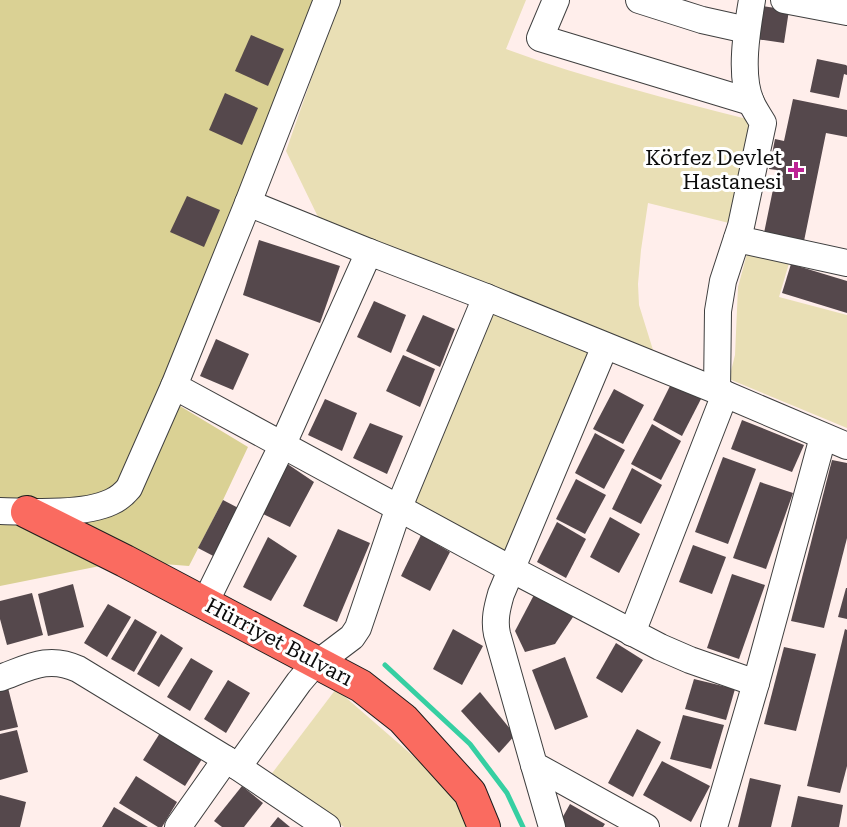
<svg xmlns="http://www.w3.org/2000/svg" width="847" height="827" font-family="'Roboto Serif',serif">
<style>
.green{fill:#e9dfb5}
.forest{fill:#dad194}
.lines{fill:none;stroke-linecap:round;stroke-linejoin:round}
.stream{stroke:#36cfa2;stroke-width:5}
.building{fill:#55484c}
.minor-casing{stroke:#3f3f3f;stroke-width:28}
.major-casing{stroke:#1d1d1d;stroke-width:34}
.minor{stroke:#fff;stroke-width:26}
.major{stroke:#fa6b60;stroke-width:32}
.poi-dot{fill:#bd2395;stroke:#fff;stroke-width:2}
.labels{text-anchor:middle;stroke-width:6;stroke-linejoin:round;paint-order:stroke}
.poi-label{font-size:21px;fill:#0c0c0c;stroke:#fff;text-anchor:end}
.street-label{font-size:21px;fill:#0c0c0c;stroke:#fff}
</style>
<rect width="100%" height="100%" fill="#ffeeeb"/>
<g class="green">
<path d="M339,0H526L506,49C585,78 668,99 751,120L733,224L648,203L641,250L638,284L639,305L653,350L320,221L286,151Z"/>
<polygon points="748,250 790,260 779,297 847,315 847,428 729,379 735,355 738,287"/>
<polygon points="486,297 605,346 511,569 399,507"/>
<polygon points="336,689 458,795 472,827 344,827 270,776"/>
</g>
<polygon class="forest" points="0,0 315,0 165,397 248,447 223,500 189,566 125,561 0,586"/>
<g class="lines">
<polyline class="stream" points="385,665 470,744 507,793 523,827"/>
</g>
<g class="building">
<polygon points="762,6 789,10 784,43 756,39"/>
<polygon points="251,35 284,49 268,86 235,71"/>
<polygon points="817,59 846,65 847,66 847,75 844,74 839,98 810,92"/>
<polygon points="225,93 258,108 242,145 209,130"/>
<polygon points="793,99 847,110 847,137 826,133 804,241 764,233 777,170 769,169 775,139 784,141"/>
<polygon points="187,196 220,210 204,247 170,232"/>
<polygon points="259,240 340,266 320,323 243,295"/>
<polygon points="791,264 847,281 847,313 782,293"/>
<polygon points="374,301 406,315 391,353 357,337"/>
<polygon points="423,315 455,329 440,367 406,351"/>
<polygon points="216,339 249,354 233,390 200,376"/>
<polygon points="403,355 435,369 420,407 386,391"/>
<polygon points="673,380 702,397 682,436 653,420"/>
<polygon points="614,389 644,405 623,444 593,429"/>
<polygon points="325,399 357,413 342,451 308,435"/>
<polygon points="742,420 804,445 792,472 731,449"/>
<polygon points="370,423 403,436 387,474 353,458"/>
<polygon points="652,424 681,441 661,480 631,464"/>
<polygon points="595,433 625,450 604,489 575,473"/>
<polygon points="723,457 756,469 728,544 695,532"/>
<polygon points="832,460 847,463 847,538 824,628 791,621"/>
<polygon points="286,463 314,482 290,527 261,513"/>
<polygon points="632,468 662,485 641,524 612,509"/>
<polygon points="576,479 606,495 585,534 556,519"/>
<polygon points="760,482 793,493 766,569 733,558"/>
<polygon points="223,500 246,512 221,560 198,548"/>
<polygon points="610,517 640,534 619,573 590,557"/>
<polygon points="557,522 586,539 566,578 537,562"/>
<polygon points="338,529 370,543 337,622 303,606"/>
<polygon points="421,535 450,552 430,591 401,576"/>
<polygon points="268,537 297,556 271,601 243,587"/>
<polygon points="693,545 726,557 712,594 679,582"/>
<polygon points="732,574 765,585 739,659 707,648"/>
<polygon points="73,584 84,627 48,636 38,594"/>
<polygon points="846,588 847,588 847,619 838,617"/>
<polygon points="32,593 43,635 7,645 0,619 0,601"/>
<polygon points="535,593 573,617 555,644 525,652 515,631"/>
<polygon points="108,604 131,617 107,657 84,643"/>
<polygon points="135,619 157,632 134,672 111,659"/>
<polygon points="453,629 483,646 462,685 433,669"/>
<polygon points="845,629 847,630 847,766 840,793 807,786"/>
<polygon points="161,634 183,648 159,687 137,674"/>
<polygon points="616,643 643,660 622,693 596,678"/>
<polygon points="784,647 816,654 796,731 764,724"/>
<polygon points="565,657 588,717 555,730 532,670"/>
<polygon points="191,658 213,671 190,711 167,697"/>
<polygon points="694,679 735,689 726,720 685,709"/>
<polygon points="228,680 250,693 226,733 204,719"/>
<polygon points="7,684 18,727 0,731 0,686"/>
<polygon points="480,692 515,735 499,753 461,711"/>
<polygon points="683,715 724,725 711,769 670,759"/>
<polygon points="637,729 661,742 633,797 608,783"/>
<polygon points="17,730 28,772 0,780 0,734"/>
<polygon points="160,733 202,759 185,786 143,760"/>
<polygon points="662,761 710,786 691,822 643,795"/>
<polygon points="136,776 177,802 162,827 158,827 119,803"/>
<polygon points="750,778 781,785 771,827 738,827"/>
<polygon points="242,786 263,803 244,827 222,827 214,821"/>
<polygon points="0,795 26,802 20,827 0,827"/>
<polygon points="798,796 843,805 839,827 791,827"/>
<polygon points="570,804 605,824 603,827 561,827 560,822"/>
<polygon points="114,807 148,827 102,827"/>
<polygon points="278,817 290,827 270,827"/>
</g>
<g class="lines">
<defs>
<g id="minor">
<polyline points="327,0 248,203 174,386 511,569 660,647 690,660 756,683"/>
<polyline points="556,0 540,38 751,102"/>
<polyline points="639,0 702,20 747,30"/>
<polyline points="784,0 847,12"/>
<polyline points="248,203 369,252"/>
<polyline points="737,239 847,263"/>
<path d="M605,346L501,594C497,608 494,620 497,634L534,765L646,827"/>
<path d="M717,391L718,311L723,281L741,226L763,123C759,116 754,109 751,102C739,75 747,29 752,0"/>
<path d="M0,511C30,512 84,515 111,502C118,499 124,494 129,488L174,386"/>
<polyline points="205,603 283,444 369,252 486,297 725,394 847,446"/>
<polyline points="632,633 725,394"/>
<path d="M0,678C28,668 48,655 78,669L226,759L327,827"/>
<polyline points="534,765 552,827"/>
<polyline points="238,767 299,682 311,668 352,637 358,628 399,507 486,297"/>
<polyline points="178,827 226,759"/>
<polyline points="714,827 756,683 823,437"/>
</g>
<polyline id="major" points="27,512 125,561 361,686 403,719 470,793 484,827"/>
</defs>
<use href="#minor" class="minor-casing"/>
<use href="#major" class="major-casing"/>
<use href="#minor" class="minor"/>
<use href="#major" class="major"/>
</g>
<path class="poi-dot" d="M793 161h6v6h6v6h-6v6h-6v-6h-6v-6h6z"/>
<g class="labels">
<g class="poi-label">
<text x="782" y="165">Körfez Devlet<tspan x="782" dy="24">Hastanesi</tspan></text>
</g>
<g class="street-label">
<text transform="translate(279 642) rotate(28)" y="7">Hürriyet Bulvarı</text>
</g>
</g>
</svg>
